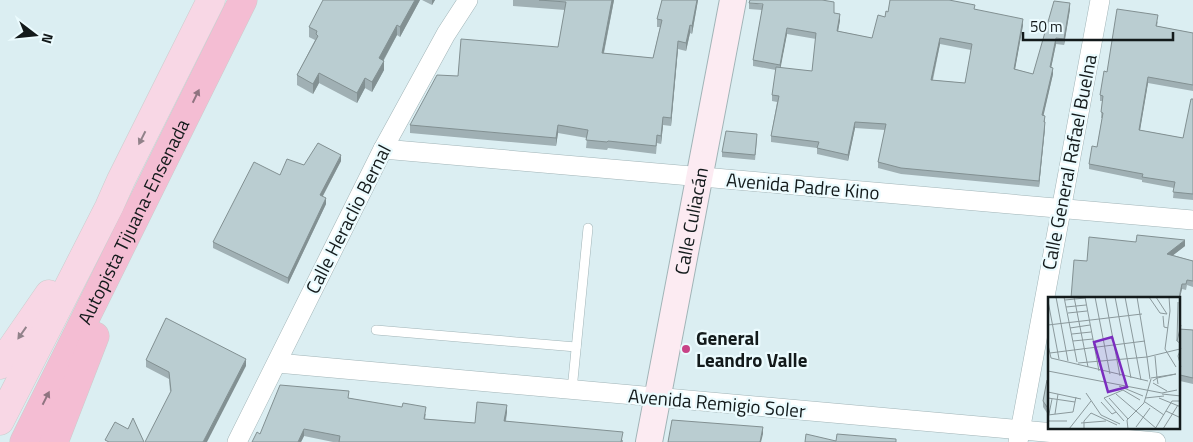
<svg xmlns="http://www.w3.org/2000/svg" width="1193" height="442" font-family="'Titillium Web',sans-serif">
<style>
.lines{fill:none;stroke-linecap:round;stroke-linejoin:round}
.lane-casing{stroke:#a1b4b7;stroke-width:10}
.street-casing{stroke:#a1b4b7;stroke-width:20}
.secondary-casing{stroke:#a1b4b7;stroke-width:28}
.primary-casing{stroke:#cbcdcd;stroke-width:29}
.highway-casing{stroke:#cbcdcd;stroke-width:29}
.lane{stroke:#fff;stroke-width:9}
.street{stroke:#fff;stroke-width:19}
.secondary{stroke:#fcebf2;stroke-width:26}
.primary{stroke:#f8d7e5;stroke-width:28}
.highway{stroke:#f4bdd3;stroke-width:28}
.wall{fill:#a0b0b4;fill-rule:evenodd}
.shaded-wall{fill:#829092}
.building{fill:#bacdd1;stroke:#829092;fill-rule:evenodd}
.oneway{fill:#8f7480}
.oneway2{fill:#91828a}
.poi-dot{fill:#c84387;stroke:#ebfbfe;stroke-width:2}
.labels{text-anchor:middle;stroke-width:4.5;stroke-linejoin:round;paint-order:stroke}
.street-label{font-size:19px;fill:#131a1b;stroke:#ebfbfe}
.poi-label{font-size:19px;font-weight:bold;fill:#131a1b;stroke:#ebfbfe;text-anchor:start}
.inset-road{fill:none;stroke:#8b999c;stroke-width:1}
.view{fill:#7b2cbf;fill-opacity:0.15;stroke:#7b2cbf;stroke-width:2.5}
.inset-edge{fill:none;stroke:#131a1b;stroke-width:2.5}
</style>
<rect width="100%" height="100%" fill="#dbeef2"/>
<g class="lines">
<defs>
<g id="lane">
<polyline points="376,330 576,347"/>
<polyline points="572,390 588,228"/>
</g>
<g id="street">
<polyline points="383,149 1193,220"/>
<polyline points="277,363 1156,442"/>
<polyline points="237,442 383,149 446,34 468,0"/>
<polyline points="1018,442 1100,0"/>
</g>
<g id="secondary">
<path id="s1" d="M649,442L733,0"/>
</g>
<g id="primary">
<polyline points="0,365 49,294"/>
<polyline points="0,421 109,207 121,180 211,0"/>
</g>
<g id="highway">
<path id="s2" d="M24,442L243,0"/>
<polyline points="54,442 95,336"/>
</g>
</defs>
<use href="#lane" class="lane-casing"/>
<use href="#street" class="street-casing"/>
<use href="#secondary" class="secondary-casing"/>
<use href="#primary" class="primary-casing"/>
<use href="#highway" class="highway-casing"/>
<use href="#lane" class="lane"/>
<use href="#street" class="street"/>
<use href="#secondary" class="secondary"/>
<use href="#primary" class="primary"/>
<use href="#highway" class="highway"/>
</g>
<g class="wall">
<polygon points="420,0 400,37 397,35 384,60 384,70 372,92 365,88 357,103 319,83 313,94 297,85 297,75 315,40 309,37 309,27"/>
<polygon points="422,0 435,0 432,5"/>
<polygon points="513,0 614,0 604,53 653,58 660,27 657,27 657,19 662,0 698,0 692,34 690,33 686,51 678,49 671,126 663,125 661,144 657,143 656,154 608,148 607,150 586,148 587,138 558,133 556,146 410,133 410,125 458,76 558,47 565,10 513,6"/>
<path d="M749,3L834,13L840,20L838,31L872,38L888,12L975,9L1023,25L1015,69L1033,74L1070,9L1064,45L1056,44L1051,68L1053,74L1043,116H1045V128L1039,187L901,174L878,168V162L885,130L855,128L848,161L817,154V148L771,142V136L777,102L772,101V95L776,70L753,66V60L762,10L749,9ZM787,34L816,39L812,71L780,68ZM940,44L971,50L965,83L933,80Z"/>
<polygon points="1158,21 1157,26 1193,33 1193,91 1148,83 1140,130 1183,138 1193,99 1193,200 1173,198 1174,188 1142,182 1142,180 1089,169 1089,164 1097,147 1102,118 1101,118 1102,101 1100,101 1100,95 1107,72"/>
<polygon points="757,139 755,160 722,157 722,152"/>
<polygon points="341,161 323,196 326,204 288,284 213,248 213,242 280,175 304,165"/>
<polygon points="1136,242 1185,246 1173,255 1193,261 1193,287 1187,285 1186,290 1182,289 1087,261"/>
<polygon points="1179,329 1193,330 1193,384 1180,381"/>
<polygon points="146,360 246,366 170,391 169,379 146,367"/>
<polygon points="1049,380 1049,413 1047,413 1043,407 1043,401"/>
<polygon points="349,398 426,414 425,419 475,423 507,412 506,421 623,440 623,442 333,442 304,436 301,442 252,442"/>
</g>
<g class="shaded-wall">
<polygon points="415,0 420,0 400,37 400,27"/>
<polygon points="432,0 435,0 432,5"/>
<polygon points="612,0 614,0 602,61 602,53"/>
<polygon points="697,0 698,0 692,34 692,26"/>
<polygon points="1070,3 1070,9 1064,45 1064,39"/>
<polygon points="840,14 840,20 837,37 837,31"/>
<polygon points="1023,19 1023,25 1014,75 1014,69"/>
<polygon points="397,25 397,35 379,68 379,58"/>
<polygon points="690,25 690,33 686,51 686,43"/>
<polygon points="787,28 787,34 780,71 780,65"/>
<polygon points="940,38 940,44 931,86 931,80"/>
<polygon points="1056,38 1056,44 1050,73 1050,67"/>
<polygon points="678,41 678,49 671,126 671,118"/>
<polygon points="384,61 384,70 372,92 372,82"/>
<polygon points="1053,68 1053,74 1042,122 1042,115"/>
<polygon points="319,73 319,83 313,94 313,84"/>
<polygon points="1148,77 1148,83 1139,136 1139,130"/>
<polygon points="365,78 365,88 357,103 357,93"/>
<polygon points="663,117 663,125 661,144 661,136"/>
<polygon points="855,122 855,128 848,161 848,155"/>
<polygon points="1045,122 1045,128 1039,187 1039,181"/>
<polygon points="558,125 558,133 556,146 556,138"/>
<polygon points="341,155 341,161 320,201 320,195"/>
<polygon points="326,198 326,204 288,284 288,278"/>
<polygon points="1185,240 1185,246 1167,260 1167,254"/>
<polygon points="1182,284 1182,289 1179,303 1179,298"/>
<polygon points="246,359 246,366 207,442 203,442"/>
<polygon points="507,405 507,412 504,428 504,421"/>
<polygon points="763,427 763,434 761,442 760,442"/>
<polygon points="304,429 304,436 301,442 298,442"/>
</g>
<g class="building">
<polygon points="323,0 415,0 400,27 397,25 379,58 384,61 372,82 365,78 357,93 319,73 313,84 297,75 318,36 316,34 317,31 309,27"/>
<polygon points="539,0 612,0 602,53 653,58 662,20 657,19 662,0 697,0 692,26 690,25 686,43 678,41 671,118 663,117 661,136 657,135 656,146 608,141 607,142 586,140 588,130 558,125 556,138 410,125 437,75 458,76 461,39 558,47 566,2"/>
<path d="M750,0H822L834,2V13L840,14L837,31L872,38L878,15L885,17L886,11L888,12L890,0H949L975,5L974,9L1023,19L1014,69L1033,74L1054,1L1070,3L1064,39L1056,38L1050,67L1053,68L1042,115L1045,116L1044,122H1045L1039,181L901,168L878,162L886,124L855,122L848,155L817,148L819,142L771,136L779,96L772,95L776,67L812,71L816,33L787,28L780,65L753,60L763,4L749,3ZM940,38L972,44L965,83L931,80Z"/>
<polygon points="1117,9 1158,15 1156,26 1193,33 1193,85 1148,77 1139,130 1183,138 1191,99 1193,99 1193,194 1173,192 1175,182 1142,177 1143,174 1089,164 1092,146 1097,147 1103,113 1101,112 1103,96 1100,95 1104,71 1107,72"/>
<polygon points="726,131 757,134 755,155 722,152"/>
<polygon points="318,143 341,155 320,195 326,198 288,278 213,242 254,162 280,175 287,159 304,165"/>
<polygon points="1137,235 1185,240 1167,254 1193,261 1193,281 1187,280 1186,284 1182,284 1179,298 1071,298 1074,260 1087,261 1089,237 1136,242"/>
<polygon points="166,318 246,359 203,442 145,442 171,391 169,372 146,360"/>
<polygon points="1179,329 1193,330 1193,378 1180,375 1179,378"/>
<polygon points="1047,380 1049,380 1049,407 1047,407 1043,401"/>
<polygon points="280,385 349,391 348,398 402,407 403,403 426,407 424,419 475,423 477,402 507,405 504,421 623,432 621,442 339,442 340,436 304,429 298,442 252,442 257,432 260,434"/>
<polygon points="133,418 144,442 109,442 105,440 115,422 128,429"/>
<polygon points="672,420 763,427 760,442 668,442"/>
<polygon points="806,434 836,441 837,434 896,439 896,442 805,442"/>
</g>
<defs><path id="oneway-solid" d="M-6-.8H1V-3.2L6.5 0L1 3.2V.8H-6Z" transform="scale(1.25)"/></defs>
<g class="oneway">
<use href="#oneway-solid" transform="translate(196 96) rotate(-64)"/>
<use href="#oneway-solid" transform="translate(46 398) rotate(-63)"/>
</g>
<g class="oneway2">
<use href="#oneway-solid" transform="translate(142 138) rotate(117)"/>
<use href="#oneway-solid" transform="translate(22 333) rotate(125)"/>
</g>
<circle class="poi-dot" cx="686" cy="349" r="5"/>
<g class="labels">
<g class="street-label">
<text transform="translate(1069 162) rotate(-79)" y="7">Calle General Rafael Buelna</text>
<text transform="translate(803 186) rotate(5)" y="7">Avenida Padre Kino</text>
<text transform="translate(348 219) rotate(-63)" y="7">Calle Heraclio Bernal</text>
<text dy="7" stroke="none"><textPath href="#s2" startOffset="246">Autopista Tijuana-Ensenada</textPath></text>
<text dy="7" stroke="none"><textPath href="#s1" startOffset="225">Calle Culiacán</textPath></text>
<text transform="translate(717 403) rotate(5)" y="7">Avenida Remigio Soler</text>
</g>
<g class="poi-label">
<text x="696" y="345">General<tspan x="696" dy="22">Leandro Valle</tspan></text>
</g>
</g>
<g transform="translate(1048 297)">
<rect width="132" height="132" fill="#dbeef2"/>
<path class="inset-road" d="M8,0L20,64M16,0L29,65M26,0L40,70M37,0L51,74M47,0L62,77M57,0L72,79M67,0L83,81M77,0L93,83M101,0L112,16L119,17M108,0L119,17M121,0L122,14L117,52L128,70M17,3L37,1M0,4L11,62M18,10L38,8M20,16L39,14M115,19L116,30L120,31M0,28L94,17M133,28L129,44L133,47M22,31L42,28M24,37L43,35M25,44L45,42M129,44L130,5M0,48L3,61L100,84M133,51L130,59L133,70M2,56L97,44M30,66L99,60L89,0M0,74L114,96L129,93M103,81L128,77L109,81L110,87M102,82L99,60L132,52M105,84L109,81L107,59M105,86L119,94M71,89L95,99M0,95L33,102M38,96L53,118L72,127M68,97L109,132M114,97L133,99M0,101L27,105M56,101L75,93L92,103M56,101L76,124M61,101L80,122M97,101L116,99M111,101L133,110M53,105L64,117L68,115M97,105L116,118M118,114L133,121M1,117L4,102M7,117L10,97M0,118L25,115L28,100M0,124H19M33,126L58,124M88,130L102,111M21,132L43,104M36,132V124L43,116L69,128M80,132L79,123L96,106L103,82M107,132L124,104H133M115,132L130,108"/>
<path class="view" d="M64,40L79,90L60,95L46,45Z"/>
<rect width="132" height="132" class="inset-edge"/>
</g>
<g transform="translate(35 35) rotate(106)" stroke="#ebfbfe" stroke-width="4" paint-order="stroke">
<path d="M0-4L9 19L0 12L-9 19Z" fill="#131a1b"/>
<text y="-8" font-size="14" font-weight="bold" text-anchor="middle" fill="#131a1b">N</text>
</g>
<path d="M1023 32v8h150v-8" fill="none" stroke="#131a1b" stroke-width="2.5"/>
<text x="1030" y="32" font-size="15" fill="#131a1b" stroke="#ebfbfe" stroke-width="4" paint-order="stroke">50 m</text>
</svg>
